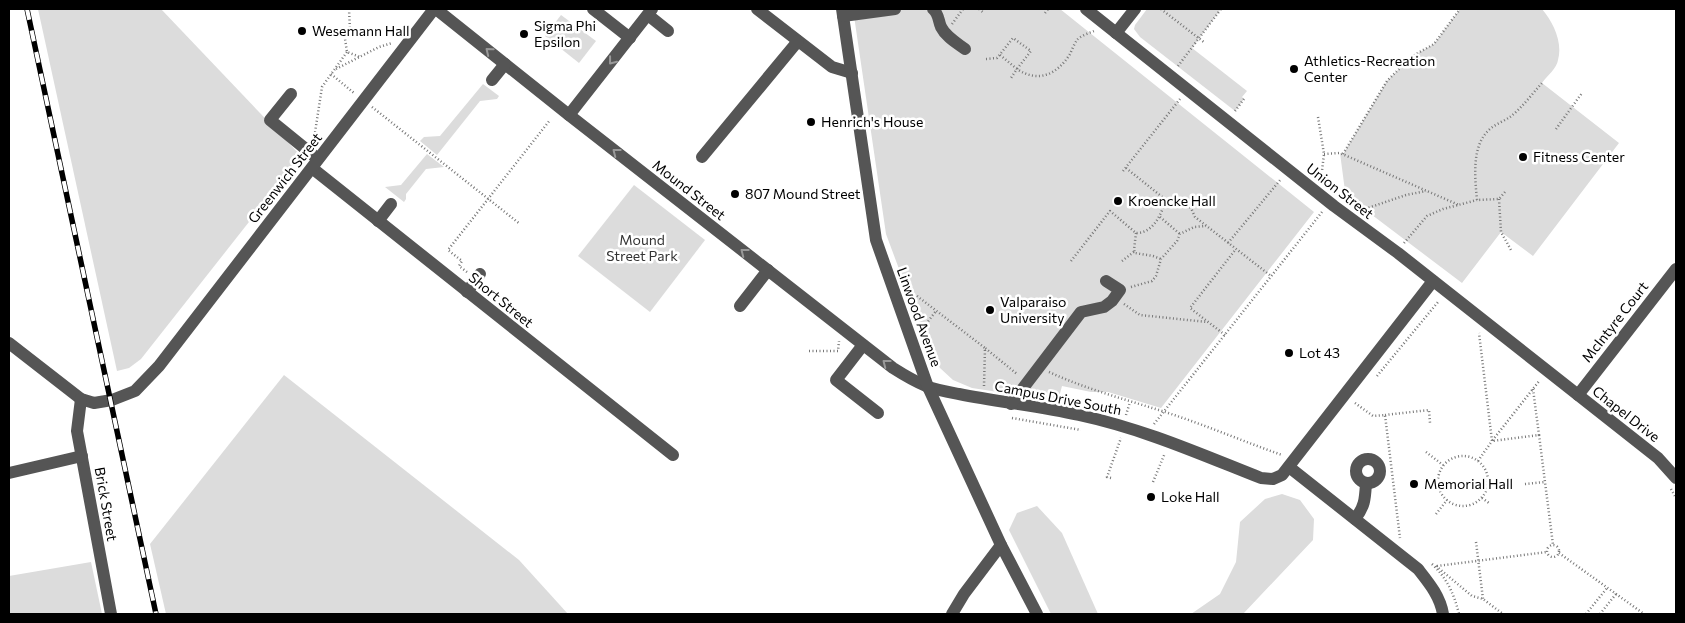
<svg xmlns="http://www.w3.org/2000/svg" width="1685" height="623" font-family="Commissioner,sans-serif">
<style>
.green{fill:#dcdcdc}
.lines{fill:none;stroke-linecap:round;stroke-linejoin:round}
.path{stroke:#777;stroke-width:2.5;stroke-dasharray:1 2.5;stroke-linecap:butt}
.minor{stroke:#555;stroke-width:12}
.rail-casing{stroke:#000;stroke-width:5.5}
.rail{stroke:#fff;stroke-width:4;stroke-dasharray:11;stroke-linecap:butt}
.oneway{stroke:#999}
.poi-dot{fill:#000;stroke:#fff;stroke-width:2}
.labels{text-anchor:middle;stroke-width:5;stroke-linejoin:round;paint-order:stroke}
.poi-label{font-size:14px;fill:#000;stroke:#fff;text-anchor:start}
.street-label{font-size:14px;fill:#000;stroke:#fff}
.park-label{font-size:14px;fill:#333;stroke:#fff}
</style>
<rect width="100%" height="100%" fill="#fff"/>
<g class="green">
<polygon points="38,9 161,9 301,156 141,359 129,368 117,371"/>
<polygon points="853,9 1060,9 1314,212 1161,408 1108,392 1091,392 1062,386 1058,401 972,388 953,380 940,368 931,355 886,234"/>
<polygon points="1147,9 1221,9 1192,48 1247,91 1242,97 1244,99 1235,111 1140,37 1134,29 1135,25"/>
<path d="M1460,9H1542C1553,22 1563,42 1558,60C1557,68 1547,76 1542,83L1619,143L1533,256L1501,232L1462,283L1343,193L1345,191L1340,153L1343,154L1387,81L1411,57L1434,44Z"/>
<polygon points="561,15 596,41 579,63 545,36"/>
<polygon points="483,84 499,96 497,99 480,101 437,155 420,141 424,137 440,136"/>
<polygon points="427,154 444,167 426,169 406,194 406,199 404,202 385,187 401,185"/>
<polygon points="634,185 705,240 650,312 578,256"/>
<polygon points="284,375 519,560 568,614 166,614 150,544"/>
<polygon points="1282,494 1300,500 1314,519 1313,540 1243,614 1191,614 1220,594 1236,562 1240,522 1265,499"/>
<polygon points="1037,506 1062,533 1098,614 1051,614 1009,530 1017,513"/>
<polygon points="91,562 102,614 21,614 9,613 9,576"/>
</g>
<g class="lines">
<g class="path">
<polyline points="349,9 350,30 344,32 347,52 360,57"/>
<polyline points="979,9 984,13"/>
<polyline points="1161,9 1205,43"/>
<polyline points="1045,13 1048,9"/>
<polyline points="952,24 963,9"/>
<polyline points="1000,55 1017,69 1011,78"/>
<path d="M986,59L997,58L1013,38L1031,51L1017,69C1038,83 1057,75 1070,54C1072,50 1074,44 1077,40C1080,36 1089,33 1094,31"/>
<polyline points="1178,66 1221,9"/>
<polyline points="336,69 379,47 392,43"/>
<polyline points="331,74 354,93"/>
<polyline points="372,107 520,224"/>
<polyline points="1235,111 1244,99"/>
<polyline points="1318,117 1324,154 1321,179"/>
<polyline points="1556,129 1582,93"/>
<polyline points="314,139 322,87 347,52"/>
<polyline points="1324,154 1340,153 1459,205"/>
<polyline points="1343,154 1387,81 1411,57 1434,44 1460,9"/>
<polyline points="1126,168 1166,200 1176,200 1185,203 1191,208 1195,217 1271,276"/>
<polyline points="1123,171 1180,99"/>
<path d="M1505,192L1499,199L1477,200C1475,178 1471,145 1490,129C1496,124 1504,121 1510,117C1522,108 1532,94 1542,83"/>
<polyline points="1499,199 1501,232 1511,250"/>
<polyline points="1362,210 1406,195 1426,191"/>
<polyline points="1160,217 1180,234"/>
<polyline points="1136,233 1134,250 1135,253 1153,256 1161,259"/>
<polyline points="1228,243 1281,179"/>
<polyline points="1404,243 1427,216 1443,209 1477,200"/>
<path d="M1071,261L1110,211L1136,233C1154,233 1161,214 1166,200"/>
<polyline points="1122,261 1135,251"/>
<polyline points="467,272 459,266 462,261 448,250 550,120"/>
<polyline points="1131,287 1152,281 1156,276 1161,259 1177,241 1180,234 1194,227 1206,226"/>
<polyline points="917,296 985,348"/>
<polyline points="1124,304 1140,315 1207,322"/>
<polyline points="926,324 936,311"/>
<polyline points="1225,335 1190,308 1236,249"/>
<polyline points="809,351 838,351 839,341"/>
<path d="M1049,372C1086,389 1124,399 1162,411C1203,424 1242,441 1282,455"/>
<polyline points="1377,376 1438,302"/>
<polyline points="984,386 985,348 1017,374"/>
<polyline points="1533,389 1539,435 1492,441 1540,380"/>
<polyline points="1355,403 1373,416 1385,415 1400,538"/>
<polyline points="1126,415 1130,402"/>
<polyline points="1385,415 1429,410 1430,423"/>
<polyline points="1012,418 1081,430"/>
<polyline points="1154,424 1322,212"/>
<polyline points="1539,435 1553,545"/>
<polyline points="1426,452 1443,465"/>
<circle cx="1463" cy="481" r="25"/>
<polyline points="1478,461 1492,441 1479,333"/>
<polyline points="1111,478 1107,477 1121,438"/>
<polyline points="1153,482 1165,453"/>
<polyline points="1525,484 1545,482"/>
<polyline points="1671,489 1676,498"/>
<polyline points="1482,498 1489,503"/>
<polyline points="1436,514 1447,500"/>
<polyline points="1476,542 1483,599"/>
<circle cx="1553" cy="551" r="6"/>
<polyline points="1559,553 1644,614"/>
<path d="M1432,564C1447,578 1454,594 1459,614"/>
<polyline points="1436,566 1472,596 1483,599 1503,614"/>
<polyline points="1437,566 1547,552"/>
<polyline points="1586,614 1607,588"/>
<polyline points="1600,614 1616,594"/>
</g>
<g class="minor">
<path d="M436,9L569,115L893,368C904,375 914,381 926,386C936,390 948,392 959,394C999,402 1039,406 1079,415C1144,429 1200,454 1261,478L1273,479L1282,475L1433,281"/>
<polyline points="593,9 630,38"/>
<polyline points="757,9 832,67 852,73"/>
<polyline points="842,9 876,240 928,387 1001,545 1037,614"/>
<path d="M933,9C939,14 938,20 941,27C946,37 957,43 965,49"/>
<polyline points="1086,9 1334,206 1398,253 1658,458 1676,478"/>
<polyline points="648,15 668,31"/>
<polyline points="843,16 895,9"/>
<polyline points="1116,33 1135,9"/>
<polyline points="492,80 505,64"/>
<polyline points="291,94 270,120 318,159"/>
<polyline points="569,115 652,9"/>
<polyline points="702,157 798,41"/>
<polyline points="312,168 673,455"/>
<polyline points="378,221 391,204"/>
<polyline points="467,292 480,274"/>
<polyline points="740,306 768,270"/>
<polyline points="9,343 81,399 94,403 112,400 135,391 159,366 434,9"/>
<polyline points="863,345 836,380 878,413"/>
<polyline points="1578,395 1676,269"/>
<polyline points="81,399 77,431 111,614"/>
<polyline points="1011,404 1081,312 1104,307 1112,301 1120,290 1106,281"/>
<circle cx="1368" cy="471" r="12"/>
<path d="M1289,467L1418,569C1429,583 1440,596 1443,614"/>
<polyline points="9,473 82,456"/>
<path d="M1355,519C1365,506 1365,499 1366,483"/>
<polyline points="952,614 964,594 1001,545"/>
</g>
<defs>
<polyline id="rail" points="27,9 156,614"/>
</defs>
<use href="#rail" class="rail-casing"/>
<use href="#rail" class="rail"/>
</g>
<defs><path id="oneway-chevron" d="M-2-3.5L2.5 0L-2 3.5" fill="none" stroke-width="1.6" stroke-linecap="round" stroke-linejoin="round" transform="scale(1.25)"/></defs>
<g class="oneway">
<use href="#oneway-chevron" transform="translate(489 51) rotate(-141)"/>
<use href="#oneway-chevron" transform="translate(612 61) rotate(128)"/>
<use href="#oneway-chevron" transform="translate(616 152) rotate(-142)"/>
<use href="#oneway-chevron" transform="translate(744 252) rotate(-142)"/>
<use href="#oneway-chevron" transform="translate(886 363) rotate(-142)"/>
</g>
<g class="poi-dot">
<circle cx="302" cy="31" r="5"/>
<circle cx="524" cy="34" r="5"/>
<circle cx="1294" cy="69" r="5"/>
<circle cx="811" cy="122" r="5"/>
<circle cx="1523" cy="157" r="5"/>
<circle cx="735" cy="194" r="5"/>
<circle cx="1118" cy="201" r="5"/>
<circle cx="990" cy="310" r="5"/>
<circle cx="1289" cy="353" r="5"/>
<circle cx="1414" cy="484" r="5"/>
<circle cx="1151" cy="497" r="5"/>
</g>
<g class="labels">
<g class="poi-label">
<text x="534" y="31">Sigma Phi<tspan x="534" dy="16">Epsilon</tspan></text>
<text x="312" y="36">Wesemann Hall</text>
<text x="1304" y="66">Athletics-Recreation<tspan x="1304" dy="16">Center</tspan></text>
<text x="821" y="127">Henrich's House</text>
<text x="1533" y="162">Fitness Center</text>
<text x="745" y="199">807 Mound Street</text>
<text x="1128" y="206">Kroencke Hall</text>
<text x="1000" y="307">Valparaiso<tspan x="1000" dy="16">University</tspan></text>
<text x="1299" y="358">Lot 43</text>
<text x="1424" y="489">Memorial Hall</text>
<text x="1161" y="502">Loke Hall</text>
</g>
<g class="street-label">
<text transform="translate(285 178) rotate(-52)" y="5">Greenwich Street</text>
<text transform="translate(689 190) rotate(38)" y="5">Mound Street</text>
<text transform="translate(1340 191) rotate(38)" y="5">Union Street</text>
<text transform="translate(501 300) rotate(39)" y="5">Short Street</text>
<text transform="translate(919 317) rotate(70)" y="5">Linwood Avenue</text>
<text transform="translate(1615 322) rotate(-52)" y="5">McIntyre Court</text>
<text transform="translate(1058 398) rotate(11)" y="5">Campus Drive South</text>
<text transform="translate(1626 414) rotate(38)" y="5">Chapel Drive</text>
<text transform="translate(106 504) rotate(80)" y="5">Brick Street</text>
</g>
<g class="park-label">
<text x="642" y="245">Mound<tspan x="642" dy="16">Street Park</tspan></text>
</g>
</g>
<rect width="1685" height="623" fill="none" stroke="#000000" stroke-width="20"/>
</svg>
